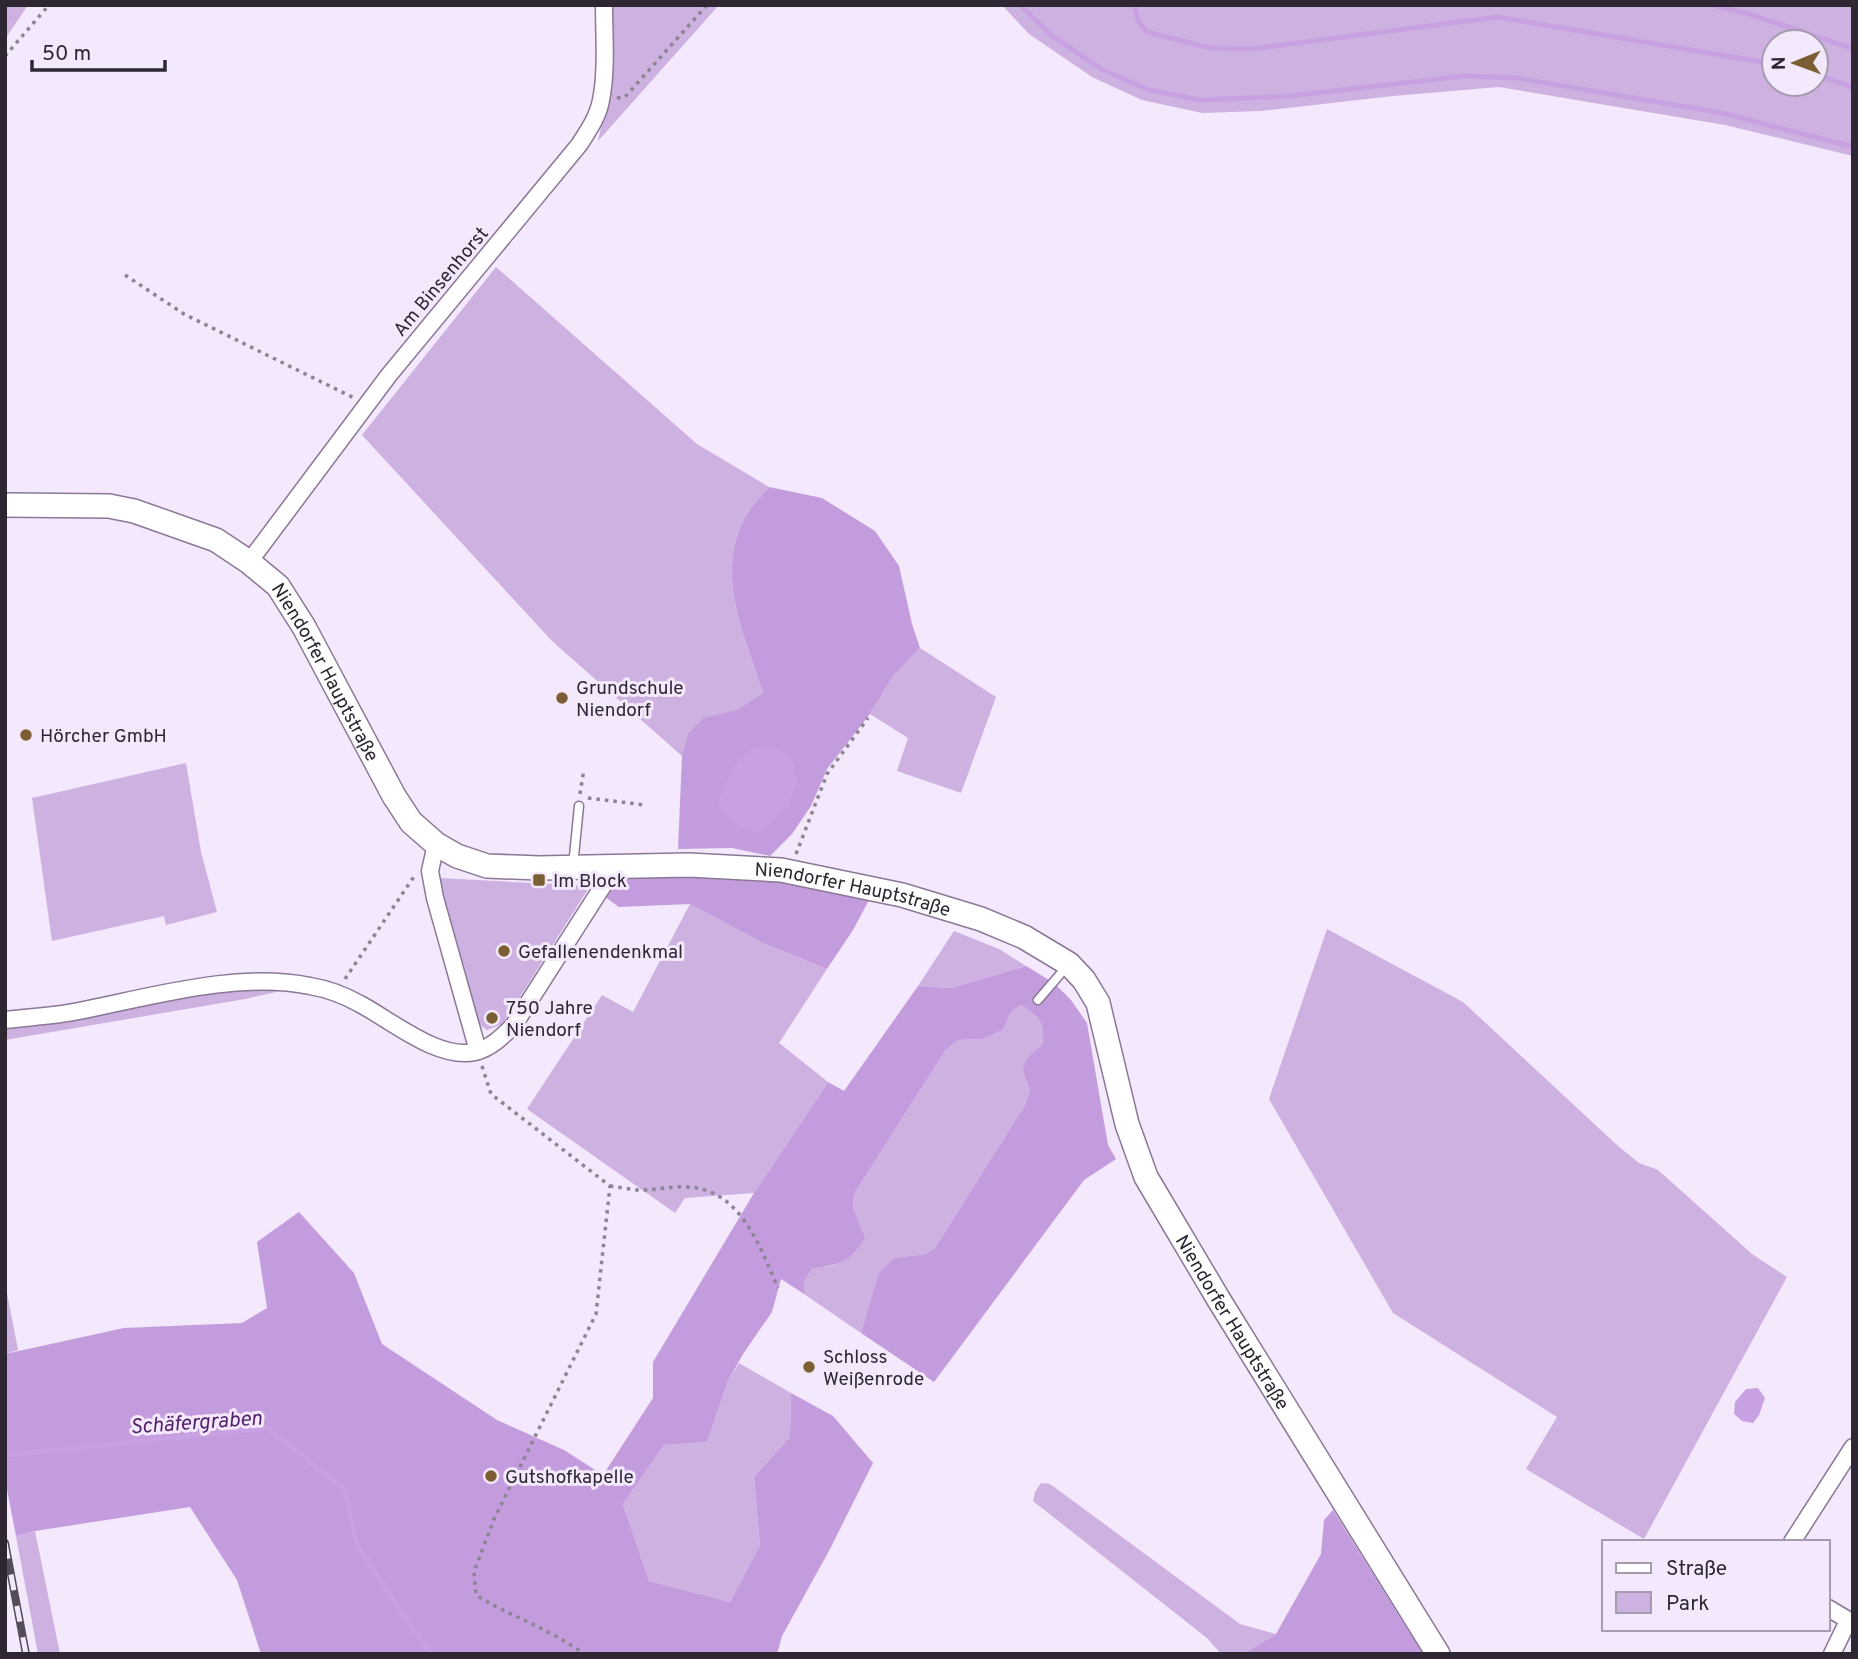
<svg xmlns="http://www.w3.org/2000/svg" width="1858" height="1659" font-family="Overpass,sans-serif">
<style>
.green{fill:#cdb1e1;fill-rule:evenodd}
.forest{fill:#c39cdd}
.water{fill:#c8a1e2}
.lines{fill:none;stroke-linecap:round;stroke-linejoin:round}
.stream{stroke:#c8a1e2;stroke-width:5}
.service-casing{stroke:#8a7896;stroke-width:11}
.minor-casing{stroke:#8a7896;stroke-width:19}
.secondary-casing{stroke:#8a7896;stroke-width:26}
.path{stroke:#8c8393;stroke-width:3.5;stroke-dasharray:3.5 5;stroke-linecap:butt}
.service{stroke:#fff;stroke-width:8}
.minor{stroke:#fff;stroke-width:16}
.secondary{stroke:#fff;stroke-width:23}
.rail-casing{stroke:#534b59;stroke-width:8}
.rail{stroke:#f3e8fc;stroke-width:5;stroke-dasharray:16;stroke-linecap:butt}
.poi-dot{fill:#7b5f32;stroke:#f3e8fc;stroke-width:2.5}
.labels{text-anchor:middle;stroke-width:6;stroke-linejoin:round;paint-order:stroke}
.street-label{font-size:19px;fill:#2e2733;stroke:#f3e8fc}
.poi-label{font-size:19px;fill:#2e2733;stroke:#f3e8fc;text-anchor:start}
.water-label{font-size:21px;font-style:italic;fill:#501f6b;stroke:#f3e8fc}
</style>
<rect width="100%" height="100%" fill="#f3e8fc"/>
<g class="green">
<polygon points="5,5 28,5 5,39"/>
<polygon points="610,5 719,5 598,141 607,101"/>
<path d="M1002,5H1853V156L1725,125L1499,87L1393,96L1261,111L1202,113L1142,100L1092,77L1029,34ZM1774,42H1816V84H1774Z"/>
<path d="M496,267L697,444L769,487C761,496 751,506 745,517C714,579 745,633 763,693L736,710L717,716L697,736L682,756L552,641L362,435Z"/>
<polygon points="920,648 996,697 961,793 897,771 908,738 870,714 893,676"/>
<polygon points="186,763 201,852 217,912 166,925 164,916 52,941 32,798"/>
<polygon points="439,878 590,886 503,1024 487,1030 474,1021"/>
<polygon points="690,904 765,944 827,969 779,1043 828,1082 754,1193 685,1198 675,1213 527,1109 602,995 633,1012"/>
<polygon points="1327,929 1463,1002 1618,1146 1639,1163 1658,1170 1752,1254 1787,1277 1644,1539 1526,1469 1557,1417 1393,1313 1269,1099"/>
<polygon points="954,931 999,949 1026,966 951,988 918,986"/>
<polygon points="289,989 245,999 5,1040 5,1027 203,992"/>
<path d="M1021,1005C1039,1017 1046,1022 1042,1045C1023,1061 1019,1066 1030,1090L1025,1105L935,1248L925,1254L894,1258L880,1273L861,1333L804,1294V1282L812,1269L834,1265L853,1208L854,1194L945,1051L958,1040L983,1039L1003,1030L1011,1012Z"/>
<polygon points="5,1283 18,1350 5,1354"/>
<polygon points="739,1363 791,1393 790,1437 754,1477 760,1545 730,1602 649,1581 623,1504 664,1445 707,1442 728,1381"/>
<polygon points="1041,1483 1050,1484 1240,1624 1276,1634 1250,1650 1250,1654 1221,1654 1207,1638 1033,1501 1035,1492"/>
<polygon points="35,1531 60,1654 38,1654 16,1536"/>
</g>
<g class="forest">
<path d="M769,487L822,498L875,531L899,566L912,624L920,648L893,676L870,714L827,769L811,806L792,834L770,856L732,848L678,849L682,756L688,734L704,718L736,710L763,693C745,633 714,579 745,517C751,506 761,496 769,487Z"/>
<polygon points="734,867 875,889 853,930 827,969 765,944 690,904 619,907 590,886 624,872"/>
<path d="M1026,966L1054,983L1071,1000L1087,1023L1108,1145L1116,1159L1084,1180L934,1382L861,1333L879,1273L894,1258L925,1254L935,1248L1025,1105L1030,1090C1019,1066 1022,1061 1042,1045C1046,1022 1039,1017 1021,1005L1011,1012L1003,1030L983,1039L958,1040L945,1051L854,1194L853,1208L865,1238C850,1262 840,1264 812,1269L804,1282V1294L781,1279L772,1312L743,1354L728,1381L707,1442L664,1445L623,1504L649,1581L730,1602L760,1545L754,1477L790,1437L791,1393L833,1416L873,1463L830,1549L782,1636L777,1654H261L237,1580L190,1507L35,1531L16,1536L5,1479V1354L124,1328L242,1323L267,1308L257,1242L299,1212L354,1273L382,1344L497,1420L564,1450L603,1475L653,1398V1362L754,1193L828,1082L844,1091L918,986L951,988Z"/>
<polygon points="1333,1510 1423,1654 1250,1654 1250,1650 1276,1634 1321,1554 1324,1520"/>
</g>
<g class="water">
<path d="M773,745L792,758L798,781L788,806L759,833C738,828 729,823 718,805C724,787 733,761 750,751C756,748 766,747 773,745Z"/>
<polygon points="1758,1388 1765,1398 1759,1415 1753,1423 1742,1421 1734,1414 1735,1402 1746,1389"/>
</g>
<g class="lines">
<g class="stream">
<polyline points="1020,5 1051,35 1101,69 1149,90 1200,100 1290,96 1464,76 1517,78 1722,113 1853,147"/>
<polyline points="1134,5 1138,21 1147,32 1209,48 1251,49 1498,17 1774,64"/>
<polyline points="1713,5 1752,15 1853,49"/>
<polyline points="1816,75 1853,87"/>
<polyline points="10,1455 268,1428 345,1490 356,1543 412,1628 432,1654"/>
</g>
<defs>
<g id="service">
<polyline points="573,866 579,806"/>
<polyline points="1038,1000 1068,965"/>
</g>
<g id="minor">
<path d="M249,562L389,375L579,145C588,131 598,117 601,100C607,70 604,36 604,5"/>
<polyline points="436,844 430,871 435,898 478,1051"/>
<path d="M5,1020C30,1017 55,1016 79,1011C150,997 238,971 310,986C328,989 344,995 360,1004C392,1021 438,1060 475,1052C491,1048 503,1036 514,1025L615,867"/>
<polyline points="1792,1542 1853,1447"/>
<polyline points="1828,1608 1853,1623"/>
<polyline points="1832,1654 1848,1621"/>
</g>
<g id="secondary">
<path id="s1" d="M5,505L109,506L134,511L216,540L249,562L278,586L304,627L394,796L411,822L436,844L457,856L487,866L539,868L689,865L781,870L902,895L981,919L1024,937L1069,964L1084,980L1098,1003L1127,1124L1146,1177L1219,1300L1438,1654"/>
</g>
</defs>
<use href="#service" class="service-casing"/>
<use href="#minor" class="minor-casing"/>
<use href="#secondary" class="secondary-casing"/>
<g class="path">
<polyline points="5,56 49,5"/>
<polyline points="617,98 625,97 707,5"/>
<polyline points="125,275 184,314 354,398"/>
<polyline points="580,794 584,769"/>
<polyline points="588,798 645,805"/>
<polyline points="796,854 827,774 868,718"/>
<polyline points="345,979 415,875"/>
<path d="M482,1066L491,1094L610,1186L596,1314L494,1519L474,1572L476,1595C511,1617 551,1629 584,1654"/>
<path d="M610,1186C620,1187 631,1190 642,1190C656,1190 671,1186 685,1187C740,1187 760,1247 778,1288"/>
</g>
<use href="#service" class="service"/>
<use href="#minor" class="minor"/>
<use href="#secondary" class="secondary"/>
<defs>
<polyline id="rail" points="5,1543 26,1654"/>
</defs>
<use href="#rail" class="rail-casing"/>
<use href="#rail" class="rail"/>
</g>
<g class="poi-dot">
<circle cx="562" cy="698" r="7"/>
<circle cx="26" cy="735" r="7"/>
<rect x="532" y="873" width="14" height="14" rx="3.5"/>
<circle cx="504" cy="951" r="7"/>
<circle cx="492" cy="1018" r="7"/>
<circle cx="809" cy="1367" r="7"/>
<circle cx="491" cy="1476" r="7"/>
</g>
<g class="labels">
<g class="street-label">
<text transform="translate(440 281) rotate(-50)" y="7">Am Binsenhorst</text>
<text dy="7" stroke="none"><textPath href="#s1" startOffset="392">Niendorfer Hauptstraße</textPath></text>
<text dy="7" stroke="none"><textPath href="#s1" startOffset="1022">Niendorfer Hauptstraße</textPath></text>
<text dy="7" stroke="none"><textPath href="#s1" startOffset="1652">Niendorfer Hauptstraße</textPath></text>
</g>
<g class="poi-label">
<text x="576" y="694">Grundschule<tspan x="576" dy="22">Niendorf</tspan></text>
<text x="40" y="742">Hörcher GmbH</text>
<text x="553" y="887">Im Block</text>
<text x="518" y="958">Gefallenendenkmal</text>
<text x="506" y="1014">750 Jahre<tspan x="506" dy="22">Niendorf</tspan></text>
<text x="823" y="1363">Schloss<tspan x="823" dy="22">Weißenrode</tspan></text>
<text x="505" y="1483">Gutshofkapelle</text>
</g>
<g class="water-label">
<text transform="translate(196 1422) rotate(-4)" y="7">Schäfergraben</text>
</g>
</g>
<rect width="1858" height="1659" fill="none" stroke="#2e2733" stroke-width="14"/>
<rect x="1602" y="1540" width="228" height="91" fill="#f3e8fc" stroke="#a49bac" stroke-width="2"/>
<rect x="1616" y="1563" width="35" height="10" fill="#ffffff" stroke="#a49bac" stroke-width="2"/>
<text x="1666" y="1575" font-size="21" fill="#2e2733">Straße</text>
<rect x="1616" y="1592" width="35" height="21" fill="#cdb1e1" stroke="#a49bac" stroke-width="2"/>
<text x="1666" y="1610" font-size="21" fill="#2e2733">Park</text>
<g transform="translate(1795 63) rotate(269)"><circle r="33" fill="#f3e8fc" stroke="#a49bac" stroke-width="2"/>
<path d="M0-5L12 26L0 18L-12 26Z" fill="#7b5f32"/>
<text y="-10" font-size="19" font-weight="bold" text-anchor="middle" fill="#2e2733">N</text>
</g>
<path d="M32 60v10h133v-10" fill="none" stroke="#2e2733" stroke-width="3.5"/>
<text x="42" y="60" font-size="21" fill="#2e2733" stroke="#f3e8fc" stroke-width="5" paint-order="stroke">50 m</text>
</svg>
